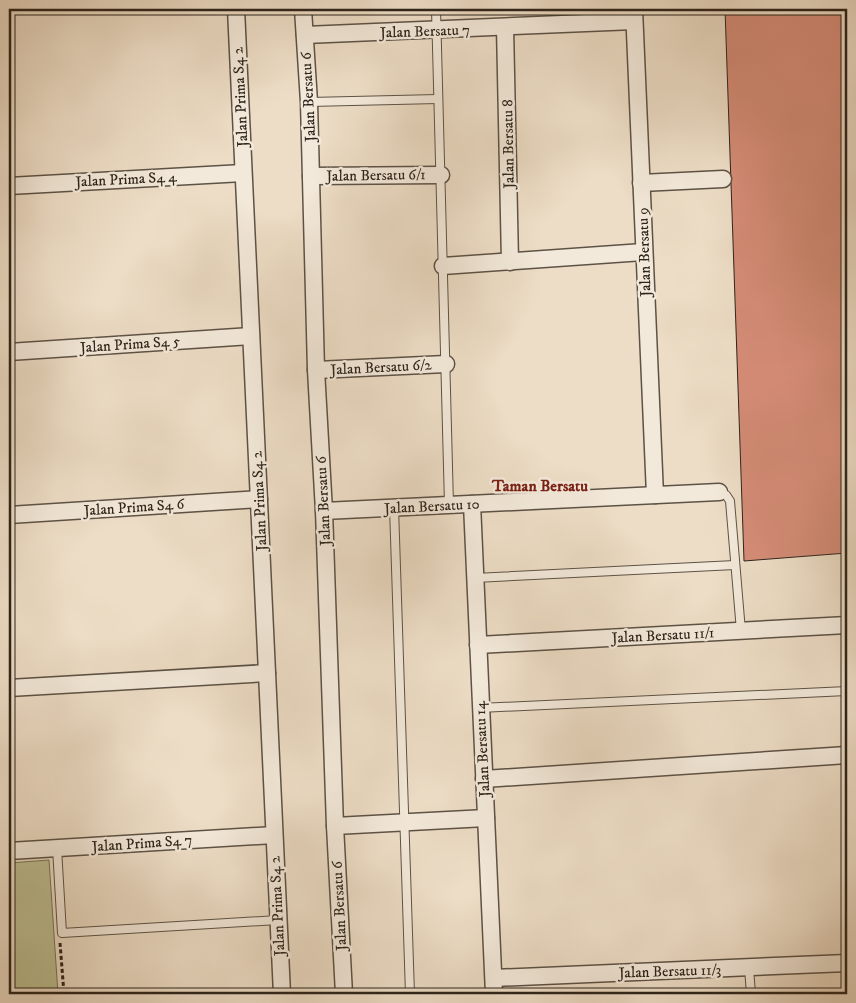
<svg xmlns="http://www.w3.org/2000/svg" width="856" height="1003" font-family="'IM FELL DW Pica',serif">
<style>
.green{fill:#bdbf92;stroke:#757256}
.building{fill:#d58c77;stroke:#2d241b}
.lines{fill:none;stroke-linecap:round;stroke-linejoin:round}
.service-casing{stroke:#5d5246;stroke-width:10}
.minor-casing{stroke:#5d5246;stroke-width:19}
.path{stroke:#2d241b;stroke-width:3;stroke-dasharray:4 2.5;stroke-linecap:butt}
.service{stroke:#f3e9da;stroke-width:8}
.minor{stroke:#f3e9da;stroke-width:16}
.labels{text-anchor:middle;stroke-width:5;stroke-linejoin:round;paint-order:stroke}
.street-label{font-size:15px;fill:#2d241b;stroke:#f3e9da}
.neighbourhood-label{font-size:16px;font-weight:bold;fill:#7a1f14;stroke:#f3e9da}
</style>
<rect width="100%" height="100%" fill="#edddc6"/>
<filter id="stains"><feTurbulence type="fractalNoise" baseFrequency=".004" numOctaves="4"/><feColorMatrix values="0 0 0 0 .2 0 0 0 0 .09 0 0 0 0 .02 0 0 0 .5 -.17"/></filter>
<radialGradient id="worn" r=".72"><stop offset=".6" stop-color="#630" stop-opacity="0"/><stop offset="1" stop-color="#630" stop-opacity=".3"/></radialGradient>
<polygon class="green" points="49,860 58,994 9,994 9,863"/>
<polygon class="building" points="725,9 847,9 847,553 744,561"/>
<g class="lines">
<defs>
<g id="service">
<polyline points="436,9 449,505"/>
<polyline points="309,102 438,99"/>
<polyline points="719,492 726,495 730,501 741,631"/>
<polyline points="394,507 410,994"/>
<polyline points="475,578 735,565"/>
<polyline points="480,708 847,691"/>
<polyline points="57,848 62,933 278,920"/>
<polyline points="749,968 751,994"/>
</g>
<g id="minor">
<polyline points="236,9 282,994"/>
<polyline points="303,9 309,102 316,370 324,511 335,826 344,994"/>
<polyline points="634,9 655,495"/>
<polyline points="505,27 510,262"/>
<polyline points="305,35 634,21"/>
<polyline points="311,176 441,175"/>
<polyline points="641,183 723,179"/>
<polyline points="9,186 243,173"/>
<polyline points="443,266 643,252"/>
<polyline points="9,352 251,336"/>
<polyline points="316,370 446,364"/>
<polyline points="472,504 494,994"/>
<polyline points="324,511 719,492"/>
<polyline points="9,515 259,499"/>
<polyline points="478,645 847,625"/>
<polyline points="9,688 267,673"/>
<polyline points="484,779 847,755"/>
<polyline points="335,826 486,818"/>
<polyline points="9,851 274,835"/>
<polyline points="494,978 847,963"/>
</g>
</defs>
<use href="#service" class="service-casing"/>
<use href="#minor" class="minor-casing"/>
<polyline class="path" points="60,943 64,994"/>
<use href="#service" class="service"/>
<use href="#minor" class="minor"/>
</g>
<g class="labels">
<g class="street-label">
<text transform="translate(425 31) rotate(-2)" y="5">Jalan Bersatu 7</text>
<text transform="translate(240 97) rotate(-93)" y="5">Jalan Prima S4 2</text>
<text transform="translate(308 97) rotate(-93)" y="5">Jalan Bersatu 6</text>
<text transform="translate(508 144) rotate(-91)" y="5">Jalan Bersatu 8</text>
<text transform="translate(376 175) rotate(-1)" y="5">Jalan Bersatu 6/1</text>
<text transform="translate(126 179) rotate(-3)" y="5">Jalan Prima S4 4</text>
<text transform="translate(644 252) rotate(-92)" y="5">Jalan Bersatu 9</text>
<text transform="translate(130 344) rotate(-4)" y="5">Jalan Prima S4 5</text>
<text transform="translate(381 367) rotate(-3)" y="5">Jalan Bersatu 6/2</text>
<text transform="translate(259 501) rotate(-93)" y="5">Jalan Prima S4 2</text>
<text transform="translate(323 501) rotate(-93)" y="5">Jalan Bersatu 6</text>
<text transform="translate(432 506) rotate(-3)" y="5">Jalan Bersatu 10</text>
<text transform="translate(134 507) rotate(-4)" y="5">Jalan Prima S4 6</text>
<text transform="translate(663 635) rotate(-3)" y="5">Jalan Bersatu 11/1</text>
<text transform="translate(482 749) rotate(-93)" y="5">Jalan Bersatu 14</text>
<text transform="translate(142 843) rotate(-4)" y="5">Jalan Prima S4 7</text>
<text transform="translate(277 906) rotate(-93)" y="5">Jalan Prima S4 2</text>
<text transform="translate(339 906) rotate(-93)" y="5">Jalan Bersatu 6</text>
<text transform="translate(670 971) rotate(-2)" y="5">Jalan Bersatu 11/3</text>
</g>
<g class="neighbourhood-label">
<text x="540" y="491">Taman Bersatu</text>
</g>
</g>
<rect width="856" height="1003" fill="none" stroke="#edddc6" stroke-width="30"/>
<rect x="10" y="10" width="836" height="983" fill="none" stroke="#2d241b" stroke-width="2.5"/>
<rect x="15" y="15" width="826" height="973" fill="none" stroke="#2d241b"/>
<rect width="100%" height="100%" filter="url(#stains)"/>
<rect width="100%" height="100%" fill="url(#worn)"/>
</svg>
